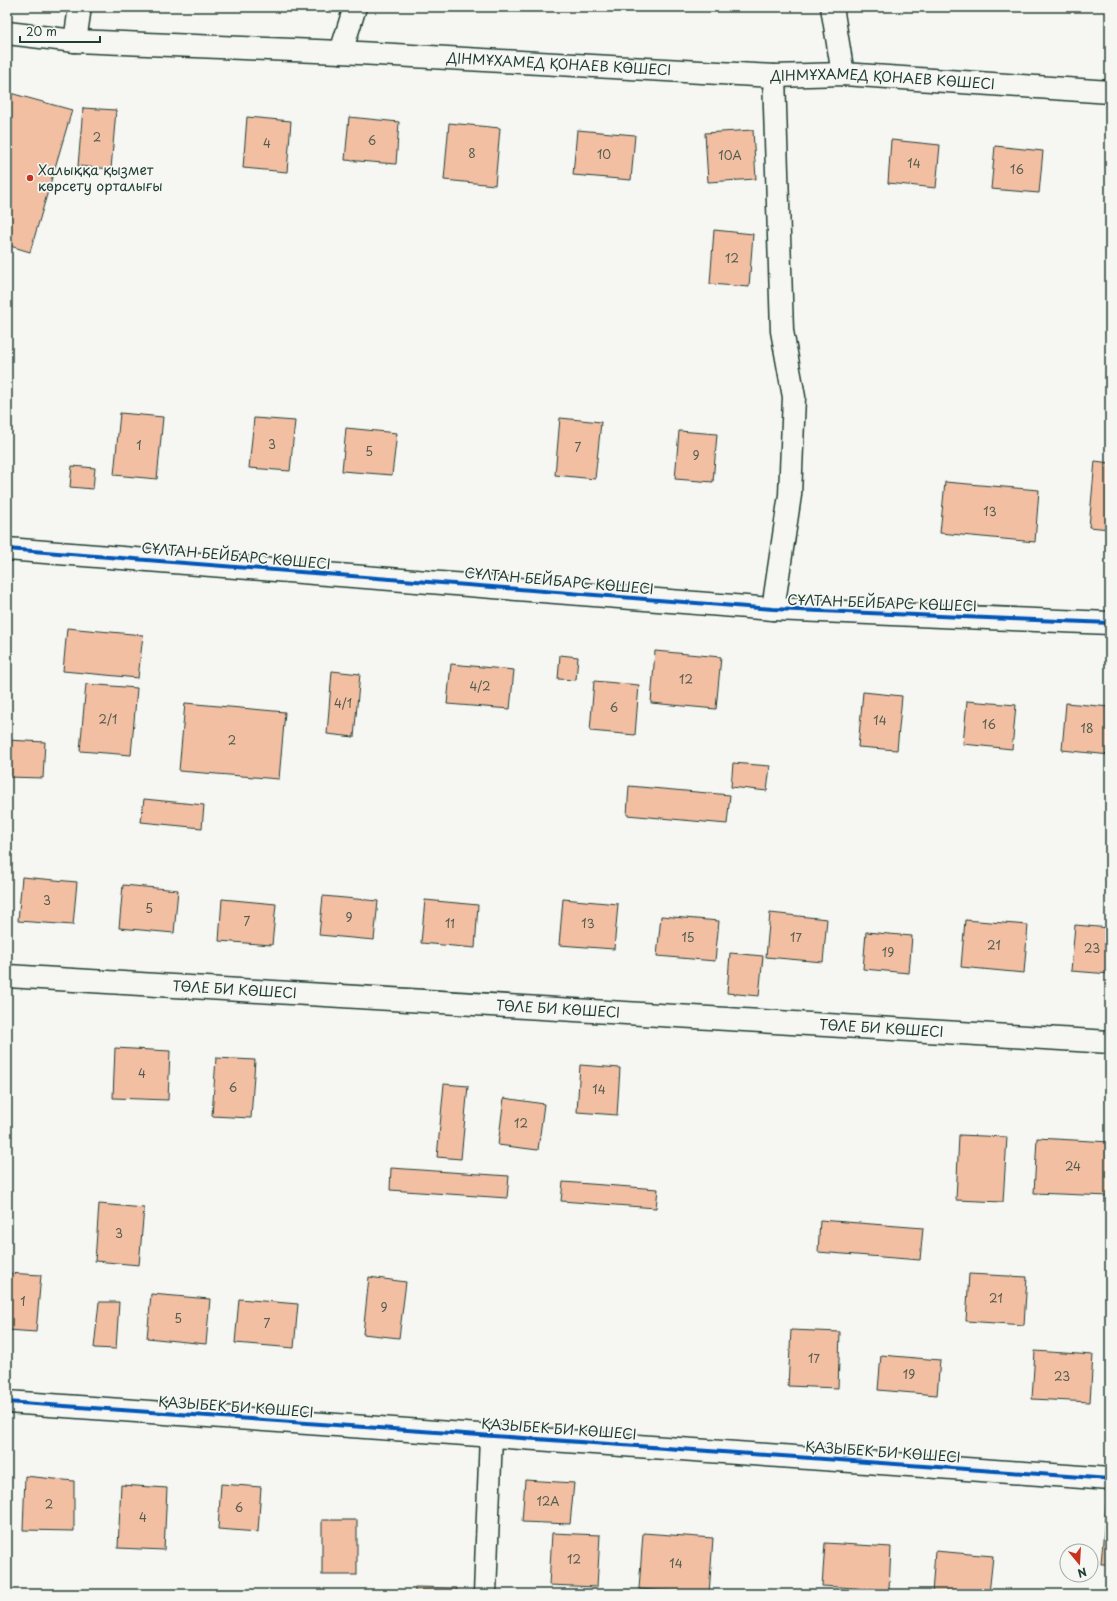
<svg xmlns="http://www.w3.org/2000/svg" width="1117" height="1601" font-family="'Playpen Sans',sans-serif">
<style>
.building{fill:#f2bfa3;stroke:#1f3d34}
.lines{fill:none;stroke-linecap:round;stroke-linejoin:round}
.minor-casing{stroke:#1f3d34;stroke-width:25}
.minor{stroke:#f6f6f2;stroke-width:22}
.cycleway-casing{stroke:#f6f6f2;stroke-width:6}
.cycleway{stroke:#0057b8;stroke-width:4}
.poi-dot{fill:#c8321e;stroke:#f6f6f2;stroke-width:1.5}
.labels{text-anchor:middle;stroke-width:3.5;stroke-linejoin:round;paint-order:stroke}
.number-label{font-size:12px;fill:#545e50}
.street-label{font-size:14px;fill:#1f3d34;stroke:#f6f6f2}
.poi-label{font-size:14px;fill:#1f3d34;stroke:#f6f6f2;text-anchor:start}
</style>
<rect width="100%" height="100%" fill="#f6f6f2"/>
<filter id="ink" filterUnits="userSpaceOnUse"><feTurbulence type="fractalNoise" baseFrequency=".025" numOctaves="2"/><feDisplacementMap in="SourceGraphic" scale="8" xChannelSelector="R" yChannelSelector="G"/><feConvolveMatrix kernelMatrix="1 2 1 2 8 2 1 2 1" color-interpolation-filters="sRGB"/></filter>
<g filter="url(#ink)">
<g class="building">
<polygon points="10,93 72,110 30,252 7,245 7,103"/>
<polygon points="83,108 116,110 111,169 78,166"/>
<polygon points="247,117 291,121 287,172 243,168"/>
<polygon points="349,117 399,122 396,164 345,160"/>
<polygon points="449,123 500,128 495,185 444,180"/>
<polygon points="577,130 635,135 631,180 573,175"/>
<polygon points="753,130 756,179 708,182 705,133"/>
<polygon points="891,140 940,145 936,188 888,183"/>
<polygon points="995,146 1043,151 1039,193 991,189"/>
<polygon points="714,230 753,234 749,287 710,284"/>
<polygon points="120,413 163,417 157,479 114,475"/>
<polygon points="254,418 295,421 290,471 249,468"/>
<polygon points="560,418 601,422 595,479 555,475"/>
<polygon points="346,428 397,433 392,475 342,471"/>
<polygon points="679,431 717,434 713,482 675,479"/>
<polygon points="1095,461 1110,463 1110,529 1089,527"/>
<polygon points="72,466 95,468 93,489 70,487"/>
<polygon points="945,482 1039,490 1035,542 940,533"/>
<polygon points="67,628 143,635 138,678 63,671"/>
<polygon points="655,651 721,657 716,709 651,703"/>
<polygon points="560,655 578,657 576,680 558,679"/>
<polygon points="451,664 514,670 510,709 447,704"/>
<polygon points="332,671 360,674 354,737 327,734"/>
<polygon points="594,681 639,685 635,735 590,731"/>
<polygon points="86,684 137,688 131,755 80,751"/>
<polygon points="863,692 902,696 897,750 858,747"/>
<polygon points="967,701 1016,705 1012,749 963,744"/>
<polygon points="185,703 285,712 279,779 179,771"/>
<polygon points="1066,703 1110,707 1110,755 1062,750"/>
<polygon points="7,740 45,742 43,778 7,777"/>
<polygon points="733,763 770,766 767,791 731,787"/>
<polygon points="629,786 730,795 727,824 627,815"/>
<polygon points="144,799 204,805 202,828 141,822"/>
<polygon points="22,877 77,882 73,925 18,921"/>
<polygon points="123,885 178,890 174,933 119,928"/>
<polygon points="323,896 378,901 374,940 319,935"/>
<polygon points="222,899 276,904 272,945 219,941"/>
<polygon points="563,899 618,904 614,949 559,945"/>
<polygon points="425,900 478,905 475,948 421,943"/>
<polygon points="770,913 827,919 823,962 766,957"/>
<polygon points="661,916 719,921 715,961 657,956"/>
<polygon points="965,920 1028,925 1024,973 961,967"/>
<polygon points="1075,925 1110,928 1110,974 1071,971"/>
<polygon points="866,932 912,936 909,973 863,969"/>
<polygon points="730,953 763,956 759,996 727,993"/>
<polygon points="115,1048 170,1051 168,1100 113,1098"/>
<polygon points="216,1058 255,1060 251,1118 212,1116"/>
<polygon points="580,1065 620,1068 617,1115 577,1112"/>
<polygon points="444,1084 468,1086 461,1159 437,1157"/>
<polygon points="504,1098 544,1104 538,1150 498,1145"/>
<polygon points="959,1135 1007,1137 1003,1202 956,1200"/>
<polygon points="1037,1138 1110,1142 1110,1196 1034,1193"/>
<polygon points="391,1168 509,1176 507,1198 390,1190"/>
<polygon points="563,1182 658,1189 656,1208 561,1201"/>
<polygon points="99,1204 144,1208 139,1265 95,1261"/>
<polygon points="820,1220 923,1228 920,1260 818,1252"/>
<polygon points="7,1273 41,1275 36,1332 7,1330"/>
<polygon points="969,1274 1027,1277 1024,1325 966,1321"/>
<polygon points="369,1277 406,1282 399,1338 363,1334"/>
<polygon points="151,1294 210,1299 206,1344 147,1338"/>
<polygon points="239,1299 298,1304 294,1348 235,1343"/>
<polygon points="99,1302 119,1302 116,1349 94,1348"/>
<polygon points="791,1330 840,1332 838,1388 788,1386"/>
<polygon points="1035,1351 1093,1355 1090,1402 1032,1399"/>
<polygon points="881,1355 940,1360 937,1395 878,1390"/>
<polygon points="25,1476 74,1481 74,1531 23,1530"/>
<polygon points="525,1480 574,1483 570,1524 522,1522"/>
<polygon points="221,1484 261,1487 258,1532 218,1529"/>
<polygon points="121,1485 167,1488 164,1550 118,1548"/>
<polygon points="1106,1505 1110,1505 1110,1564 1101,1564"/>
<rect x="322" y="1520" width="35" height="55"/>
<polygon points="552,1533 600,1535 597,1587 549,1585"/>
<polygon points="643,1533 713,1538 709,1594 639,1589"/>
<polygon points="825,1543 891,1547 889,1590 822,1586"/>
<polygon points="935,1551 993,1556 989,1594 932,1594"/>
<polygon points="415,1587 457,1588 456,1594 415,1594"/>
</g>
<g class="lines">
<defs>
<g id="minor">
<polyline points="832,7 843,74"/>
<path id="s1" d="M7,33L75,41L341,52L774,76L843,74L1110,92"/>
<polyline points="75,41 80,7"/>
<polyline points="341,52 355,7"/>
<polyline points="7,549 773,609 1110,623"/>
<polyline points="773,609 790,495 794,397 782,331 774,76"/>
<path id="s2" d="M7,976L1110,1042"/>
<polyline points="7,1402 1110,1479"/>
<polyline points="485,1594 491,1435"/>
</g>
</defs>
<use href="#minor" class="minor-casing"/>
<use href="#minor" class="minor"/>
<defs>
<g id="cycleway">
<polyline points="7,549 773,609 1110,623"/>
<polyline points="7,1402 1110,1479"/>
</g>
</defs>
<use href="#cycleway" class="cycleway-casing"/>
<use href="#cycleway" class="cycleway"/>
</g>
</g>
<circle class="poi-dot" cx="30" cy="178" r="4"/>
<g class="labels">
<g class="number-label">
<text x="97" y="142">2</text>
<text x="372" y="145">6</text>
<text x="267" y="148">4</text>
<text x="472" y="158">8</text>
<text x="604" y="159">10</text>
<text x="730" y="160">10А</text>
<text x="914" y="168">14</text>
<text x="1017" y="174">16</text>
<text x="732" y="263">12</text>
<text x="272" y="449">3</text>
<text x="139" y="450">1</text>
<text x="578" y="452">7</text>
<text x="369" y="456">5</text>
<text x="696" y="460">9</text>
<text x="990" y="516">13</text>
<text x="686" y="684">12</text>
<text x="480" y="691">4/2</text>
<text x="343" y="708">4/1</text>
<text x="614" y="712">6</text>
<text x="108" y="724">2/1</text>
<text x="880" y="725">14</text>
<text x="989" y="729">16</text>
<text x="1087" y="733">18</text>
<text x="232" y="745">2</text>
<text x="47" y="905">3</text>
<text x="149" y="913">5</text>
<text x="349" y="922">9</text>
<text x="247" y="926">7</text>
<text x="450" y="928">11</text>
<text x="588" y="928">13</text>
<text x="688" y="942">15</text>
<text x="796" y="942">17</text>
<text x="994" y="950">21</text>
<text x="1092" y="953">23</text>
<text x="888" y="957">19</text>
<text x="142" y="1078">4</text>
<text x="233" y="1092">6</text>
<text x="599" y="1094">14</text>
<text x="521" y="1128">12</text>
<text x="1073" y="1171">24</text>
<text x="119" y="1238">3</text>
<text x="996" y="1303">21</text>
<text x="23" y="1306">1</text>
<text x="384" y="1312">9</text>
<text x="178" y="1323">5</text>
<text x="267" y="1328">7</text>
<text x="814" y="1363">17</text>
<text x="909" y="1379">19</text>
<text x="1062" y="1381">23</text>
<text x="548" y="1506">12А</text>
<text x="49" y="1509">2</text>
<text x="239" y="1512">6</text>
<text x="143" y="1522">4</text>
<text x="574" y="1564">12</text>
<text x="676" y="1568">14</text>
</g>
<g class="street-label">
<text dy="5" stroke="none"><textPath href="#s1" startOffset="553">ДІНМҰХАМЕД ҚОНАЕВ КӨШЕСІ</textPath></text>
<text dy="5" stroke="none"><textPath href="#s1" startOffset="877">ДІНМҰХАМЕД ҚОНАЕВ КӨШЕСІ</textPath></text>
<text transform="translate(236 556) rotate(5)" y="5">СҰЛТАН БЕЙБАРС КӨШЕСІ</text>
<text transform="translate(559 581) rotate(5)" y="5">СҰЛТАН БЕЙБАРС КӨШЕСІ</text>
<text transform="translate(882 603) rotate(2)" y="5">СҰЛТАН БЕЙБАРС КӨШЕСІ</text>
<text dy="5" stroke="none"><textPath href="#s2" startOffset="228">ТӨЛЕ БИ КӨШЕСІ</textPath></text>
<text dy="5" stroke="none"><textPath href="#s2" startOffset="552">ТӨЛЕ БИ КӨШЕСІ</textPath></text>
<text dy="5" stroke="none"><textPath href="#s2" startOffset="876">ТӨЛЕ БИ КӨШЕСІ</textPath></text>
<text transform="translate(236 1407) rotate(4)" y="5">ҚАЗЫБЕК БИ КӨШЕСІ</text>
<text transform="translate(559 1429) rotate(4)" y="5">ҚАЗЫБЕК БИ КӨШЕСІ</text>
<text transform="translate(883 1452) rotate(4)" y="5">ҚАЗЫБЕК БИ КӨШЕСІ</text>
</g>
<g class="poi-label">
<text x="38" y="175">Халыққа қызмет<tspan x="38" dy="16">көрсету орталығы</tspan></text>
</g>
</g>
<rect width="1117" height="1601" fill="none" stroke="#f6f6f2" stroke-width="24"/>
<rect x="12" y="12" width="1093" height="1577" fill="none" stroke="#1f3d34" stroke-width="1.5" filter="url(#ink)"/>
<g transform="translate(1079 1563) rotate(162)"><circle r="19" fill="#f6f6f2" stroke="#a0aca6"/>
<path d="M0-3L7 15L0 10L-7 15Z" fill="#c8321e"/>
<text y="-6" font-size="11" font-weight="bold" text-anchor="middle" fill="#1f3d34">N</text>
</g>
<path d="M20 36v6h80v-6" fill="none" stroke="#1f3d34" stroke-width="2"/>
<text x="26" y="36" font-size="12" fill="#1f3d34" stroke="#f6f6f2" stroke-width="3" paint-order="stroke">20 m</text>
</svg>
